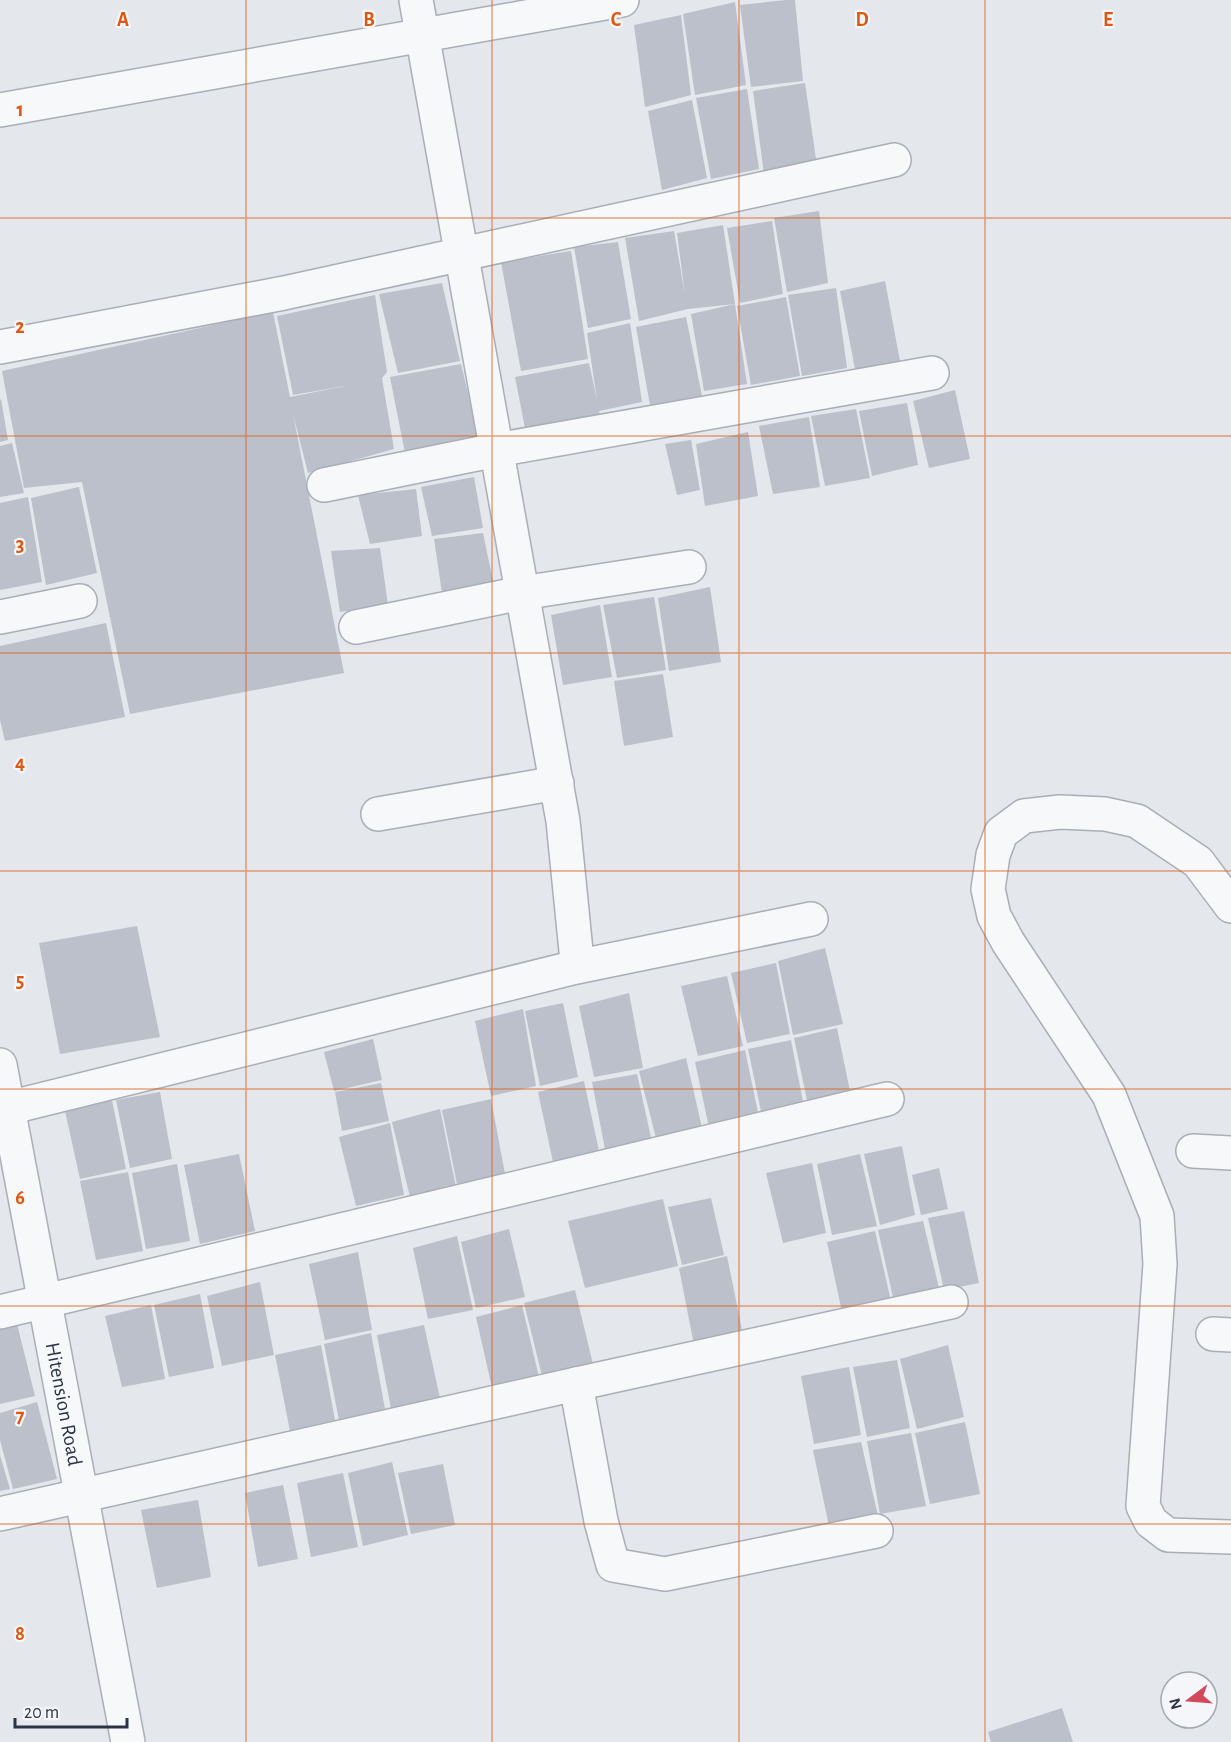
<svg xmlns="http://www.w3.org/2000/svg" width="1231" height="1742" font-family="'Alegreya Sans',sans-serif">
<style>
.building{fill:#bbc0ca}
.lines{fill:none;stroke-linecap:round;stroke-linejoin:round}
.minor-casing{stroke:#a9aeb7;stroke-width:36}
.minor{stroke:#f7f8fa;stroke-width:33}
.grid{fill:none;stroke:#df570f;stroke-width:1.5;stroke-opacity:0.55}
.labels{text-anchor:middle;stroke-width:4.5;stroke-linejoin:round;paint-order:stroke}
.street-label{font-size:21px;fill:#2b3445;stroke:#f4f6f9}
.grid-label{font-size:20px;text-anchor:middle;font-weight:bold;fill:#df570f;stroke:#f4f6f9;stroke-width:4.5;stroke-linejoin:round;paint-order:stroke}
</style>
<rect width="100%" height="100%" fill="#e4e7ec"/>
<g class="building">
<polygon points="786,0 795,0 803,81 751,87 740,5"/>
<polygon points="735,2 746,85 695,95 683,14"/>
<polygon points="681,15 691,95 645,107 634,25"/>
<polygon points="805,83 817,166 764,174 753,91"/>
<polygon points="747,89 759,169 711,179 696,98"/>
<polygon points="692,100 707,178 662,190 648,111"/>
<polygon points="819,211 828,283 787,292 774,218"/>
<polygon points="772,221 783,294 740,303 727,228"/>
<polygon points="723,225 735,304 688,309 639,321 625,238 674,231 685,295 677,233"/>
<polygon points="618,242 631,319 588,328 574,247"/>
<polygon points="571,251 588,359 521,371 501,262"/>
<polygon points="885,281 900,361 855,369 840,291"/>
<polygon points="442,283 460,361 398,373 379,294"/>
<polygon points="836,288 847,368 802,376 788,295"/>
<polygon points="375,295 387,372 382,378 394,449 308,473 293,414 344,673 130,714 82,482 24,488 2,371 273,312 290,397 350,385 293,395 277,316"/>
<polygon points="786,297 800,376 751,385 737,306"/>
<polygon points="735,304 747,384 704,391 691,314"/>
<polygon points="686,317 702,396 650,405 636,327"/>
<polygon points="630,323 642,402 599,411 600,416 525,428 515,377 589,363 597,400 587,333"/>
<polygon points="461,364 479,439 405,453 390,377"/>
<polygon points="955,390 970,459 929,468 913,401"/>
<polygon points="1,399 8,440 0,442 0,400"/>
<polygon points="907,403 918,465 872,476 859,411"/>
<polygon points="856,409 870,478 825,486 811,416"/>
<polygon points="809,417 820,487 773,494 759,426"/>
<polygon points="748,432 758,496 705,506 696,444"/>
<polygon points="691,440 700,490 677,495 665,444"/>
<polygon points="12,443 24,493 0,497 0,446"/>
<polygon points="474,477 483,528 432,536 421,487"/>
<polygon points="79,487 97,573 46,585 31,498"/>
<polygon points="416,489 422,536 370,544 358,495"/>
<polygon points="28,497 42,582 0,590 0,503"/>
<polygon points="483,533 494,586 442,593 434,539"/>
<polygon points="380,548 388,605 340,612 331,551"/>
<polygon points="710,587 721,662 669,671 658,598"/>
<polygon points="654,597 666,670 617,678 603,605"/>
<polygon points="600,605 612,677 563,685 551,615"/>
<polygon points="106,623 125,717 5,741 0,720 0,646"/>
<polygon points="663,674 673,737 624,746 614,681"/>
<polygon points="137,926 160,1037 60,1054 39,943"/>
<polygon points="825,948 843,1024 793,1035 778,961"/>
<polygon points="776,963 790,1034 747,1043 731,973"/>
<polygon points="727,976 743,1046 698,1056 681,986"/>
<polygon points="629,993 643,1068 594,1077 579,1006"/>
<polygon points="563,1003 578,1077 540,1086 525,1011"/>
<polygon points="523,1009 536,1086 491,1096 475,1021"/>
<polygon points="837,1028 852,1101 809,1110 794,1038"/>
<polygon points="373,1039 382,1080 334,1091 324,1052"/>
<polygon points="791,1040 805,1112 763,1121 748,1049"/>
<polygon points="745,1050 760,1122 710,1132 695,1062"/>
<polygon points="686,1058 703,1132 657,1142 639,1071"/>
<polygon points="637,1074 652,1142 606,1154 592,1082"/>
<polygon points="584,1081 599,1151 553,1162 538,1092"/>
<polygon points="381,1083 389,1121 342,1131 335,1092"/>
<polygon points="160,1092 172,1159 130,1168 116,1100"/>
<polygon points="491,1099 505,1174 457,1184 442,1110"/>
<polygon points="112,1100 126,1169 80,1179 65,1111"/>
<polygon points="440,1109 456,1187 410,1197 392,1122"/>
<polygon points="390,1123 404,1195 356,1206 339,1137"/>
<polygon points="902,1146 915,1215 880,1225 864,1154"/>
<polygon points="239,1154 255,1231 200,1244 184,1165"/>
<polygon points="860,1154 877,1226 832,1235 817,1164"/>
<polygon points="812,1163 826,1233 783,1243 766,1173"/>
<polygon points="177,1164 190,1241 146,1249 132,1173"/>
<polygon points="939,1168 948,1209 921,1215 912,1175"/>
<polygon points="128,1172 143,1251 96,1260 80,1181"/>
<polygon points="711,1198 724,1255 682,1265 668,1207"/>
<polygon points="663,1199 678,1266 585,1288 568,1221"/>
<polygon points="964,1211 979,1283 944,1290 928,1218"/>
<polygon points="923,1221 940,1292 894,1302 878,1230"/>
<polygon points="509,1229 525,1297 476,1308 461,1242"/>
<polygon points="875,1231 891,1301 842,1312 827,1242"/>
<polygon points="457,1236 473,1310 428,1319 413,1248"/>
<polygon points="358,1252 372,1330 325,1340 309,1264"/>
<polygon points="727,1256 743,1335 694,1345 679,1268"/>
<polygon points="260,1282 274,1355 222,1366 207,1296"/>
<polygon points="575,1290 593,1364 542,1376 524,1303"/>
<polygon points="200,1294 214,1368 169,1377 154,1305"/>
<polygon points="151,1305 165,1379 122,1387 105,1316"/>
<polygon points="522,1305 539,1377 492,1388 476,1317"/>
<polygon points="17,1324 35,1396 0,1404 0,1328"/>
<polygon points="424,1325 440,1398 391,1409 377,1335"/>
<polygon points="371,1333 385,1409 339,1420 324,1344"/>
<polygon points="321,1345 335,1420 290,1431 275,1355"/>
<polygon points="948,1345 964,1417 917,1429 900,1359"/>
<polygon points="897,1360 910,1428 867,1437 853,1367"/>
<polygon points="849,1367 861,1435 814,1444 801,1376"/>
<polygon points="37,1402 57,1479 13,1489 0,1440 0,1413"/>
<polygon points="965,1422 980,1494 930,1504 915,1433"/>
<polygon points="911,1433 926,1506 880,1514 867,1441"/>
<polygon points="861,1442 878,1516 829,1526 813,1450"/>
<polygon points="0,1455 10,1489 0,1491"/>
<polygon points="392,1462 408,1535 363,1546 348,1473"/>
<polygon points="443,1464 455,1525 411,1534 398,1473"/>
<polygon points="343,1473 358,1547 311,1557 297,1483"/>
<polygon points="283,1485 298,1559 258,1567 245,1493"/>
<polygon points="198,1500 211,1577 157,1588 141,1510"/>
<polygon points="1062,1708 1073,1742 991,1742 988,1732"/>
</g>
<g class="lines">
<defs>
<g id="minor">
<polyline points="416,0 563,821 577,961 576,967"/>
<polyline points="0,110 622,0"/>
<polyline points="0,347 284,293 894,160"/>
<polyline points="324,485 496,450 932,373"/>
<polyline points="0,617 80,601"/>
<polyline points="356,627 522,593 689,567"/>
<polyline points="378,814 557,783"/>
<polyline points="1231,906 1198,862 1137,821 1105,814 1060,812 1024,816 1001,833 993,855 988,889 994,916 1008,942 1109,1095 1157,1216 1160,1264 1143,1506 1151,1522 1168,1535 1231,1537"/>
<path id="s1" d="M0,1065L128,1742"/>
<polyline points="0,1110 576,967 811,919"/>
<polyline points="1193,1151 1231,1153"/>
<polyline points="0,1312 887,1099"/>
<polyline points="1213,1334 1231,1335"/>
<polyline points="576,1384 601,1521 613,1565 665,1574 876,1531"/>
<polyline points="0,1514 576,1384 951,1302"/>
</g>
</defs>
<use href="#minor" class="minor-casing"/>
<use href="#minor" class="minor"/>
</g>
<path class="grid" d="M246,0V1742M492,0V1742M739,0V1742M985,0V1742M0,218H1231M0,436H1231M0,653H1231M0,871H1231M0,1089H1231M0,1306H1231M0,1524H1231"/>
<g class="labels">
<g class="street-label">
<text dy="7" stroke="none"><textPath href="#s1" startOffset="345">Hitension Road</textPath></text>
</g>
</g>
<g class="grid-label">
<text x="123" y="26">A</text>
<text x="369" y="26">B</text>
<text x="616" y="26">C</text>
<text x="862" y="26">D</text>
<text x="1108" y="26">E</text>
<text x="20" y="116">1</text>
<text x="20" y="333">2</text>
<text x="20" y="551">3</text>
<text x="20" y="769">4</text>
<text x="20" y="987">5</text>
<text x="20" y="1204">6</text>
<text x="20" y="1422">7</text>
<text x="20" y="1640">8</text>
</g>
<g transform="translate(1189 1700) rotate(254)"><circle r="28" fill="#f4f6f9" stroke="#a4a8b1" stroke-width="1.5"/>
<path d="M0-4.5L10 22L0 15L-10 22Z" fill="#d1495b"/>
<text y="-9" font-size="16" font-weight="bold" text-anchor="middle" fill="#2b3445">N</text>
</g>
<path d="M15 1718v9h112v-9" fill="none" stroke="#2b3445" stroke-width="3"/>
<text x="24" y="1718" font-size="18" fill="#2b3445" stroke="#f4f6f9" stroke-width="4.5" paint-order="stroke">20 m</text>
</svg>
